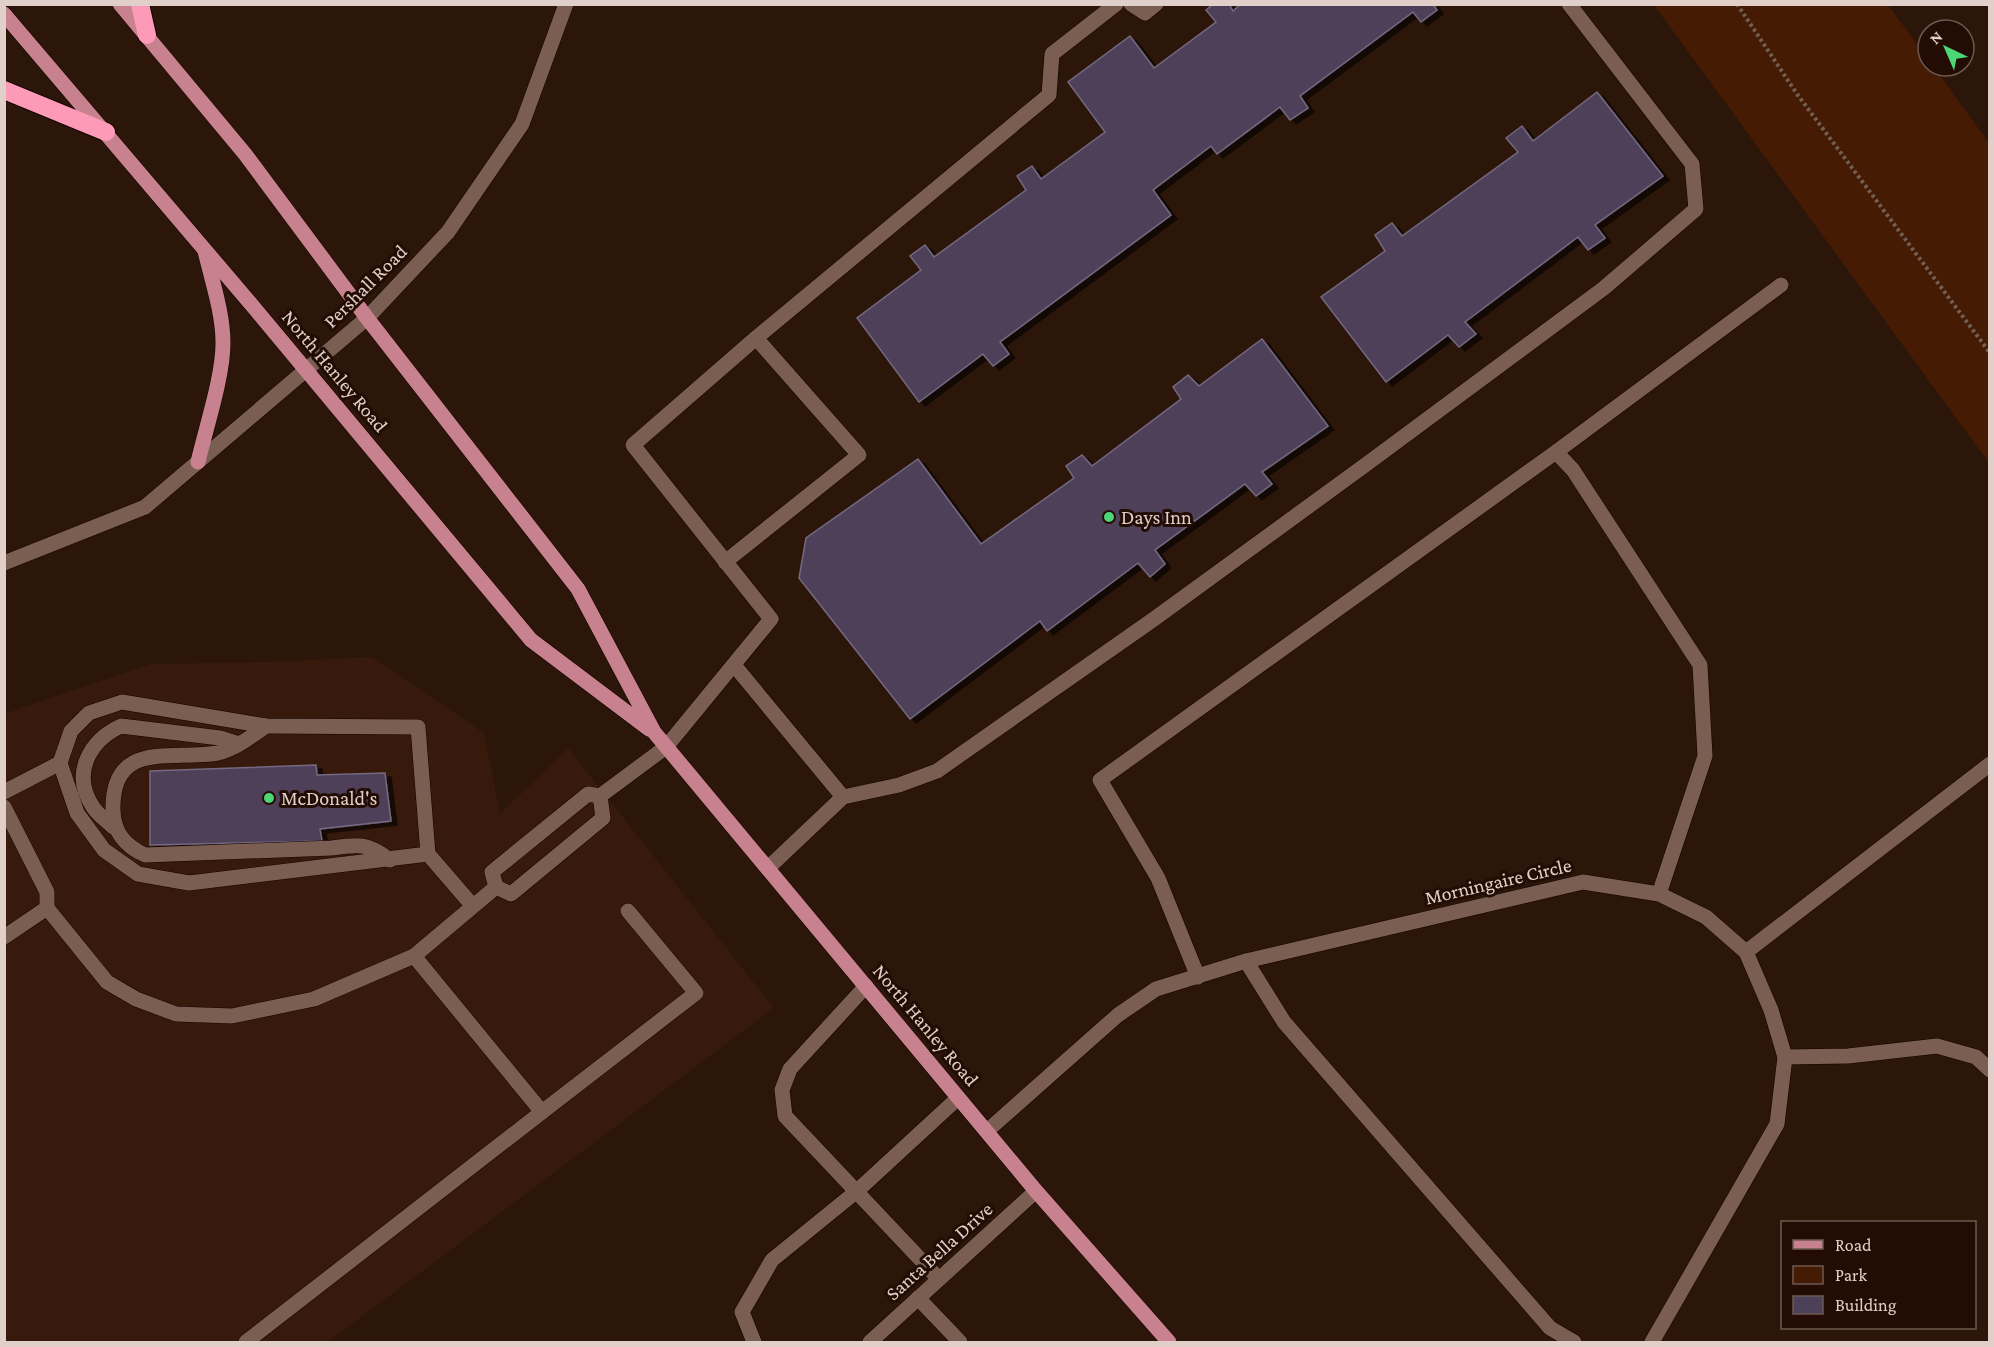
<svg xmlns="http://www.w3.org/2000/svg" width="1994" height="1347" font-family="'Crimson Pro',serif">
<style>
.built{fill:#371a0c}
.green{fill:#461b03}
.building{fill:#4d4159;stroke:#746881;stroke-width:1.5;filter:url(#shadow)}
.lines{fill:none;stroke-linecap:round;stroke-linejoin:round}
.service-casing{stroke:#130200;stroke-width:16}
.minor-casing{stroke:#130200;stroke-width:16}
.tertiary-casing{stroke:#130200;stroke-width:16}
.primary-casing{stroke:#130200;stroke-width:16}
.motorway-casing{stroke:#130200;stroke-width:20}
.path{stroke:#725f55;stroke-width:4;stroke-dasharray:3 3;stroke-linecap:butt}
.service{stroke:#7a5e51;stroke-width:15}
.minor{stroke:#7a5e51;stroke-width:15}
.tertiary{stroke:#7a5e51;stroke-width:15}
.primary{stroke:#c8828f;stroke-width:15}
.motorway{stroke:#fc9ab8;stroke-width:18}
.poi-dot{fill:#4cd676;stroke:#220c03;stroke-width:2}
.labels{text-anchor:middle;stroke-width:6;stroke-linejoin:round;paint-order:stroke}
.street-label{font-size:20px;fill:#e0d0c9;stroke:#220c03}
.poi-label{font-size:20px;fill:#e0d0c9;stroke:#220c03;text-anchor:start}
</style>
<defs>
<filter id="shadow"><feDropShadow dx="6" dy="4" stdDeviation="0" flood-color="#0009"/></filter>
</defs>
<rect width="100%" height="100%" fill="#2c160a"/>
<polygon class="built" points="372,657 484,733 500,814 568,748 774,1008 328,1342 5,1342 4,714 150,664 272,662"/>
<polygon class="green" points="1654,5 1888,5 1928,59 1928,66 1933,66 1989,143 1989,463"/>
<g class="building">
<polygon points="1213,4 1229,4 1233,11 1241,4 1433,4 1437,10 1421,22 1413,12 1300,96 1308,108 1290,120 1280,107 1217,154 1211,146 1153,190 1171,215 1000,342 1009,354 993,366 983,354 919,402 857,318 921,270 910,256 925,245 934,257 1026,190 1017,176 1032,166 1041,179 1105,132 1068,82 1130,36 1154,68 1216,22 1206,10"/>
<polygon points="1597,92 1663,176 1595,225 1605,238 1588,250 1578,237 1465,322 1476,334 1459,347 1448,335 1386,382 1321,297 1385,251 1375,235 1392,223 1402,236 1518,152 1506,138 1522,126 1533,141"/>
<polygon points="1262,339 1328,426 1262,472 1272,484 1256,496 1245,484 1155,550 1165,564 1150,577 1138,563 1047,631 1040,621 910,719 799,578 806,538 918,459 981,544 1074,478 1066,466 1082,455 1092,466 1181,399 1173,387 1188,375 1199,386"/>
<polygon points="316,765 317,775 385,773 391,821 320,829 322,841 150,845 150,771"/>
</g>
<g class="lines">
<defs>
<g id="service">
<polyline points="1131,4 1145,13 1156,4"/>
<polyline points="1556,452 1781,285"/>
<polyline points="725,562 859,455 756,338"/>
<polyline points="734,665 843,797"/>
<path d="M266,726C252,736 235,749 218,753C171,761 111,739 113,811C114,833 125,846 145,855L332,848C359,844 368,843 390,860"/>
<polyline points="4,792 60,763"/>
<polyline points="4,807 47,892 47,908 4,937"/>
<path d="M113,827C107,821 98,815 93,807C71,774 89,741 121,726L220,738L239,744"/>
<polyline points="428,854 189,883 138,874 104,850 77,813 60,763 71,731 89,713 122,702 266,726 418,727 428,854 472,905"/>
<polyline points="768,868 843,797 899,785 937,771 1154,619 1368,463 1604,288 1696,209 1692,164 1569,4"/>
<polyline points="496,887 492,872 588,794 600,796 666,747 771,619 633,445 756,338 1049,95 1052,54 1116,4"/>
<polyline points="496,887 511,894 603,818 600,796"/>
<polyline points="47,908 107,982 136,999 176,1014 232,1016 314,999 414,956 496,887"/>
<polyline points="1746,952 1990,764"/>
<polyline points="414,956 542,1112 696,993 628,911"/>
<polyline points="1198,977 1158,878 1100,780 1556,452 1573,470 1700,665 1705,756 1659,894"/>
<polyline points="866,986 790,1069 782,1090 785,1116 939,1279"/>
<polyline points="1785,1057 1848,1056 1937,1046 1976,1057 1990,1070"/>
<polyline points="918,1298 960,1342"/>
<polyline points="246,1342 542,1112"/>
<polyline points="754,1342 742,1312 772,1260 857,1191 958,1098"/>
</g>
<g id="minor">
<polyline points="1246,961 1284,1022 1550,1328 1574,1342"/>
<polyline points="987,1131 1118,1015 1156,989 1246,961 1583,882 1659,894 1706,917 1746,952 1771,1010 1785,1057 1777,1124 1652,1342"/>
<polyline points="870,1342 1036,1191"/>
</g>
<polyline id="tertiary" points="4,563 145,507 367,318 448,232 522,124 566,4"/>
<g id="primary">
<polyline points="120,4 245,154 367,318 578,589 654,732 1036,1191 1169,1342"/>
<polyline points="4,14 256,310 531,640 649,729"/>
<path d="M198,462C206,427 223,377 223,343C223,313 212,281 205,251"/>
</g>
<g id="motorway">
<polyline points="140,4 147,35"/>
<polyline points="4,90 106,132"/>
</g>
</defs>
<use href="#service" class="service-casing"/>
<use href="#minor" class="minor-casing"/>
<use href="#tertiary" class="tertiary-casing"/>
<use href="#primary" class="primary-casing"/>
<use href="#motorway" class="motorway-casing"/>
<polyline class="path" points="1737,4 1797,94 1990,353"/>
<use href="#service" class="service"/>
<use href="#minor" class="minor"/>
<use href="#tertiary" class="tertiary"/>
<use href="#primary" class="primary"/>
<use href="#motorway" class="motorway"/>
</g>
<g class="poi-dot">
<circle cx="1109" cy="517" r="6"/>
<circle cx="269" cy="798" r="6"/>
</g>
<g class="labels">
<g class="street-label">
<text transform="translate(365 286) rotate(-45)" y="7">Pershall Road</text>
<text transform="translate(335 371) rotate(50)" y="7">North Hanley Road</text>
<text transform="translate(1498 881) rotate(-13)" y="7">Morningaire Circle</text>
<text transform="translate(926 1025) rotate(50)" y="7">North Hanley Road</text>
<text transform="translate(939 1251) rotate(-42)" y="7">Santa Bella Drive</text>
</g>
<g class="poi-label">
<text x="1121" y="524">Days Inn</text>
<text x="281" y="805">McDonald's</text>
</g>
</g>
<rect width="1994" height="1347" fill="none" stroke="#e0d0c9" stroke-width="12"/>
<rect x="1781" y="1221" width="195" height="108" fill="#220c03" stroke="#6e5a52" stroke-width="1.5"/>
<rect x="1793" y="1240" width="30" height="9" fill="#c8828f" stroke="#6e5a52" stroke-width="1.5"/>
<text x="1835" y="1251" font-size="18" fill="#e0d0c9">Road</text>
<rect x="1793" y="1266" width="30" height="18" fill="#461b03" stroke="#6e5a52" stroke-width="1.5"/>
<text x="1835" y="1281" font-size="18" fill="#e0d0c9">Park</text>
<rect x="1793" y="1296" width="30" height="18" fill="#4d4159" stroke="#6e5a52" stroke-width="1.5"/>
<text x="1835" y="1311" font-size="18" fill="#e0d0c9">Building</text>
<g transform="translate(1946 48) rotate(316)"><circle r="28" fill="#220c03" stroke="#6e5a52" stroke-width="1.5"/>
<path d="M0-4.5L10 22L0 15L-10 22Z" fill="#4cd676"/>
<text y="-9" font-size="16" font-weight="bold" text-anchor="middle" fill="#e0d0c9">N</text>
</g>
</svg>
